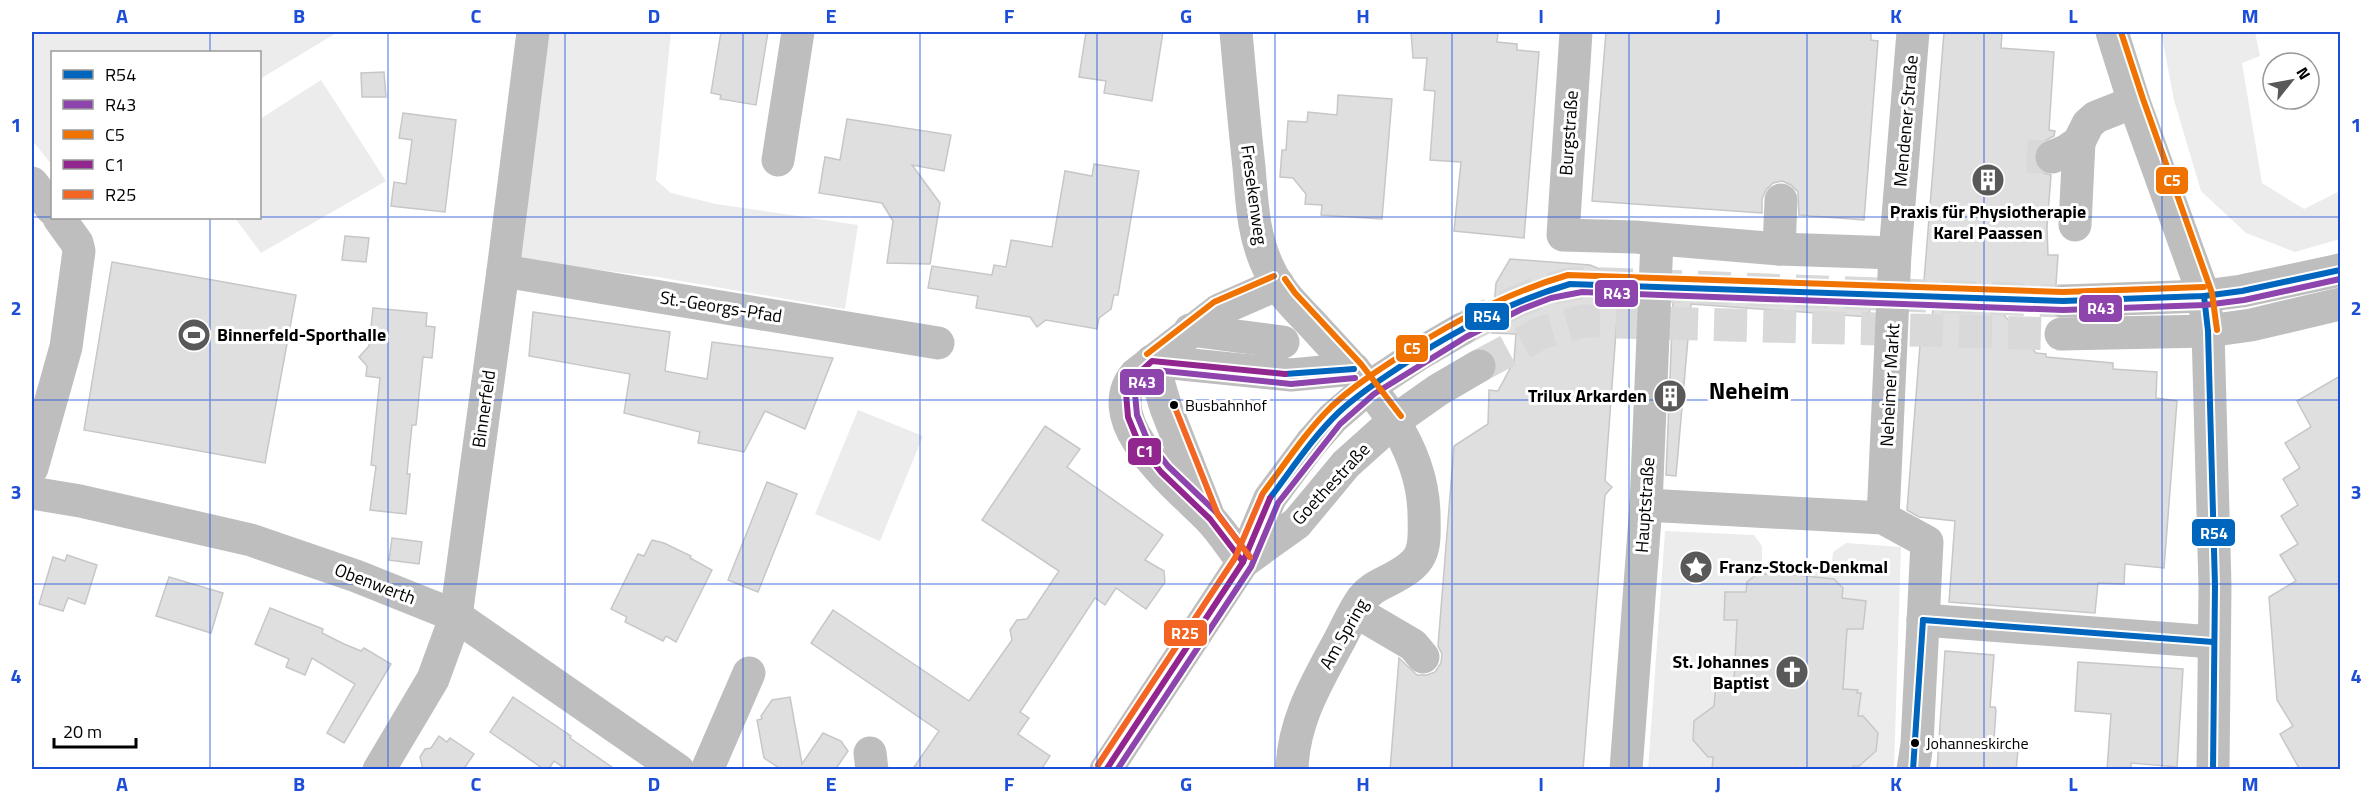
<svg xmlns="http://www.w3.org/2000/svg" width="2372" height="801" font-family="'Titillium Web',sans-serif">
<style>
.green{fill:#ececec}
.building{fill:#dfdfdf;stroke:#c7c7c7;stroke-width:1.5}
.lines{fill:none;stroke-linecap:round;stroke-linejoin:round}
.minor-tunnel{stroke:#d9d9d9;stroke-width:33;stroke-dasharray:33 16;stroke-linecap:butt}
.minor{stroke:#bebebe;stroke-width:33}
.bus-1-casing{stroke:#fff;stroke-width:10}
.bus-2-casing{stroke:#fff;stroke-width:10}
.bus-3-casing{stroke:#fff;stroke-width:10}
.bus-4-casing{stroke:#fff;stroke-width:10}
.bus-5-casing{stroke:#fff;stroke-width:10}
.bus-1{stroke:#0065bd;stroke-width:6}
.bus-2{stroke:#8e44ad;stroke-width:6}
.bus-3{stroke:#f07200;stroke-width:6}
.bus-4{stroke:#91268f;stroke-width:6}
.bus-5{stroke:#f26522;stroke-width:6}
.grid{fill:none;stroke:#1d4ed8;stroke-width:1.5;stroke-opacity:0.55}
.bus-dot{fill:#000;stroke:#fff;stroke-width:2}
.labels{text-anchor:middle;stroke-width:6;stroke-linejoin:round;paint-order:stroke}
.bus-label{font-size:16px;fill:#000;stroke:#fff;text-anchor:start}
.street-label{font-size:18px;fill:#000;stroke:#fff}
.poi-label{font-size:18px;font-weight:bold;fill:#000;stroke:#fff;text-anchor:start}
.district-label{font-size:24px;font-weight:bold;fill:#000;stroke:#fff}
.line-badge{stroke:#fff;stroke-width:2}
.badge-label{font-size:16px;text-anchor:middle;font-weight:bold;fill:#fff}
.neatline{fill:none;stroke:#1d4ed8;stroke-width:2}
.grid-label{font-size:20px;text-anchor:middle;font-weight:bold;fill:#1d4ed8}
</style>
<rect width="100%" height="100%" fill="#fff"/>
<g class="green">
<polygon points="32,32 338,32 260,79 260,52 52,52 52,165 32,140"/>
<polygon points="548,32 671,32 656,180 671,193 716,204 858,225 845,309 658,277 516,260"/>
<polygon points="2161,32 2255,32 2260,56 2242,63 2262,183 2304,209 2340,191 2340,239 2295,252 2246,233 2201,191 2174,100"/>
<polygon points="321,80 386,181 261,253 235,218 260,218 260,119"/>
<polygon points="858,410 923,436 880,541 815,514"/>
<polygon points="1665,531 1754,535 1762,546 1762,568 1831,572 1833,552 1846,543 1901,547 1894,769 1648,770"/>
</g>
<g class="building">
<polygon points="721,32 768,32 756,105 720,99 721,95 711,93"/>
<polygon points="1086,32 1163,32 1152,101 1104,93 1106,81 1079,77"/>
<polygon points="1411,32 1498,32 1497,42 1517,44 1517,50 1539,52 1524,238 1454,231 1461,162 1430,160 1435,91 1424,90 1427,58 1413,58"/>
<polygon points="1606,32 1865,32 1871,34 1871,40 1878,41 1864,220 1799,215 1798,192 1791,185 1782,181 1773,183 1766,190 1762,199 1762,213 1592,201"/>
<polygon points="1944,32 2002,32 2001,48 2054,52 2049,130 2055,131 2054,136 2037,145 2033,155 2035,164 2040,172 2051,175 2047,227 2048,255 2058,255 2056,284 2046,293 2044,302 2049,313 1999,309 2036,353 2046,354 2046,357 2113,363 2113,369 2157,372 2156,398 2177,401 2164,568 2125,564 2124,584 2098,583 2095,613 1949,602 1955,521 1919,517 1907,510 1920,345 1930,345 1934,294 1923,293"/>
<polygon points="384,72 386,97 362,97 361,73"/>
<polygon points="1338,95 1392,99 1382,219 1321,215 1322,205 1305,204 1306,194 1293,178 1280,177 1282,150 1286,150 1288,121 1307,122 1308,112 1337,115"/>
<polygon points="403,113 456,120 445,212 391,206 394,182 406,184 412,140 399,138"/>
<polygon points="847,119 951,135 944,171 912,165 940,203 930,264 887,263 893,221 882,203 819,193 825,157 840,160"/>
<polygon points="1094,164 1139,171 1118,295 1114,295 1111,309 1099,318 1097,329 1046,320 1037,327 1030,317 976,308 978,296 928,288 932,266 992,275 994,265 1006,267 1011,240 1052,247 1065,171 1092,176"/>
<polygon points="345,236 369,238 366,262 342,260"/>
<polygon points="1510,259 1590,265 1610,273 1619,291 1605,481 1612,487 1605,495 1583,770 1390,770 1399,658 1417,675 1427,675 1435,672 1441,663 1442,654 1438,646 1454,446 1488,424 1489,390 1498,391 1514,361 1516,334 1492,333 1496,283"/>
<polygon points="112,262 296,295 265,463 84,430"/>
<polygon points="1674,279 1871,293 1869,317 1691,304 1676,476 1666,475"/>
<polygon points="373,308 427,313 426,326 435,327 432,358 423,357 416,425 412,425 407,474 410,474 406,514 370,510 376,466 371,465 380,378 366,376 367,366 359,357 369,346"/>
<polygon points="533,312 670,332 665,371 707,379 712,342 833,358 805,429 765,411 744,452 698,443 700,432 624,413 630,374 529,356"/>
<polygon points="2340,376 2340,770 2300,770 2280,734 2293,726 2277,700 2269,597 2296,581 2280,555 2298,544 2281,516 2298,505 2283,479 2300,468 2285,443 2311,427 2297,401"/>
<polygon points="1045,426 1080,449 1067,467 1163,535 1145,560 1164,571 1165,582 1146,609 1116,588 1105,605 1095,598 1020,712 1029,718 1018,734 1050,756 1041,770 912,770 939,731 811,643 833,610 969,701 1012,640 1010,630 1017,620 1027,619 1059,571 982,520"/>
<polygon points="767,482 797,494 758,592 728,580"/>
<polygon points="392,538 422,542 419,564 389,560"/>
<polygon points="652,540 664,543 691,556 690,558 712,570 676,642 666,636 663,641 625,622 627,617 611,609 638,554 644,556"/>
<polygon points="67,555 97,565 85,604 68,598 63,611 39,604 53,557 65,561"/>
<polygon points="1778,573 1834,579 1843,588 1842,598 1866,601 1863,629 1847,629 1843,689 1858,690 1857,693 1861,693 1858,716 1863,716 1878,733 1876,751 1859,766 1853,766 1853,770 1712,770 1713,757 1708,757 1693,740 1694,721 1714,706 1716,684 1719,684 1719,681 1734,681 1737,620 1724,620 1725,592 1746,592 1747,582 1756,575"/>
<polygon points="169,577 223,593 211,633 156,616"/>
<polygon points="270,608 323,629 322,633 344,644 361,651 364,648 391,664 344,743 327,733 355,684 312,658 305,675 286,667 289,659 255,644"/>
<polygon points="1945,651 1994,655 1990,707 1995,707 1996,710 1994,740 2019,741 2016,770 1937,770"/>
<polygon points="2078,662 2183,669 2177,767 2131,763 2131,770 2107,770 2111,714 2075,711"/>
<polygon points="513,697 571,736 570,738 616,770 567,770 554,761 548,770 545,770 490,732"/>
<polygon points="790,697 802,764 823,733 841,741 848,751 835,770 782,770 764,758 757,720 762,719 761,716 772,700"/>
<polygon points="439,736 447,742 450,738 474,754 463,770 423,770 420,757 425,749 431,748"/>
</g>
<g class="lines">
<g class="minor-tunnel">
<polyline points="2027,156 2052,157"/>
<path d="M1462,329C1500,310 1538,287 1581,283L2063,301"/>
<polyline points="1479,366 1541,333 1583,321 2061,334"/>
</g>
<g class="minor">
<path d="M1236,32C1240,77 1244,122 1249,167C1252,202 1253,237 1269,269C1279,291 1297,308 1314,326C1362,379 1422,435 1424,513C1425,553 1425,562 1387,581C1377,586 1369,590 1362,599C1352,613 1346,629 1338,643C1316,684 1293,722 1292,770"/>
<polyline points="1576,32 1563,235 1635,237 1779,249 1895,253"/>
<polyline points="2112,32 2134,102 2204,296 2208,331 2215,586 2213,770"/>
<polyline points="2052,157 2066,151 2079,142 2088,124 2096,117 2134,102"/>
<polyline points="778,160 798,32"/>
<polyline points="32,183 52,209"/>
<polyline points="2075,225 2079,142"/>
<polyline points="1779,249 1781,200"/>
<polyline points="503,271 938,343"/>
<polyline points="2063,301 2204,296 2242,291 2340,270"/>
<polyline points="1190,330 1283,342"/>
<polyline points="2061,334 2208,331 2251,325 2340,304"/>
<polyline points="1152,361 1291,375 1354,369"/>
<polyline points="1152,361 1166,408 1207,512"/>
<polyline points="32,468 66,347 79,251 77,243 59,218"/>
<polyline points="32,493 80,501 251,540 356,576 456,616 678,770"/>
<polyline points="1646,505 1883,518 1927,542 1917,744 1913,770"/>
<polyline points="1883,518 1895,253 1913,32"/>
<path d="M1243,562C1232,548 1222,531 1209,518C1180,488 1095,422 1136,374L1219,310L1278,284"/>
<polyline points="1243,562 1297,523 1346,464 1394,421 1438,390 1479,366"/>
<polyline points="1355,611 1413,645 1423,657"/>
<polyline points="1923,620 2213,642"/>
<polyline points="870,753 872,770"/>
<polyline points="379,770 433,679 456,616 503,271 533,32"/>
<polyline points="707,770 749,673"/>
<polyline points="1106,770 1243,562 1270,498 1311,443 1333,418 1369,387 1419,354 1462,329"/>
<polyline points="1626,770 1646,505 1657,240"/>
</g>
<defs>
<g id="bus-1">
<polyline points="2204,296 2208,331 2215,586 2213,770"/>
<polyline points="1285,374 1354,369"/>
<path d="M1270,498C1292,469 1312,438 1339,412C1358,394 1380,380 1401,366C1454,331 1509,302 1570,284L2063,301L2204,296L2242,291L2340,270"/>
<polyline points="1923,620 2213,642"/>
<polyline points="1913,770 1923,620"/>
</g>
<g id="bus-2">
<polyline points="1250,557 1217,513 1168,466 1147,439 1137,415 1135,394 1137,387 1155,370 1291,384 1355,378"/>
<polyline points="1117,770 1251,567 1278,503 1340,424 1374,394 1466,337 1522,309 1551,298 1582,292 2063,310 2205,305 2244,300 2340,279"/>
</g>
<g id="bus-3">
<polyline points="2121,32 2143,99 2212,293 2217,330"/>
<polyline points="1285,279 1295,293 1361,364 1401,416"/>
<polyline points="1147,354 1214,302 1274,276"/>
<path d="M1263,493C1285,464 1305,433 1331,407C1351,388 1374,373 1397,358C1450,323 1506,293 1568,275L2063,292L2204,287"/>
</g>
<g id="bus-4">
<polyline points="1243,562 1210,519 1161,472 1139,444 1128,417 1126,393 1129,382 1152,361 1285,374"/>
<polyline points="1106,770 1243,562 1270,498"/>
</g>
<g id="bus-5">
<polyline points="1174,405 1218,515 1250,557"/>
<polyline points="1098,765 1235,558 1262,495"/>
</g>
</defs>
<use href="#bus-1" class="bus-1-casing"/>
<use href="#bus-2" class="bus-2-casing"/>
<use href="#bus-3" class="bus-3-casing"/>
<use href="#bus-4" class="bus-4-casing"/>
<use href="#bus-5" class="bus-5-casing"/>
<use href="#bus-1" class="bus-1"/>
<use href="#bus-2" class="bus-2"/>
<use href="#bus-3" class="bus-3"/>
<use href="#bus-4" class="bus-4"/>
<use href="#bus-5" class="bus-5"/>
</g>
<path class="grid" d="M210,32V52M388,32V770M565,32V770M743,32V770M920,32V770M1097,32V770M1275,32V770M1452,32V770M1629,32V770M1807,32V770M1984,32V770M2162,32V770M32,217H52M260,217H2340M210,218V770M32,400H2340M32,584H2340"/>
<defs>
<symbol id="building-disc" viewBox="-11 -11 22 22"><circle r="9.5" fill="#595959" stroke="#fff"/><path d="M-4-6H4V6H1V3H-1V6H-4ZM-2.5-4.3h1.7v1.8h-1.7ZM.8-4.3h1.7v1.8H.8ZM-2.5-1h1.7V.8h-1.7ZM.8-1h1.7V.8H.8Z" fill="#fff"/></symbol>
<symbol id="stadium-disc" viewBox="-11 -11 22 22"><circle r="9.5" fill="#595959" stroke="#fff"/><path d="M0-5a6.5 5 0 1 0 0 10a6.5 5 0 1 0 0-10ZM-3.5-1.8h7v3.6h-7Z" fill="#fff"/></symbol>
<symbol id="sight-disc" viewBox="-11 -11 22 22"><circle r="9.5" fill="#595959" stroke="#fff"/><path d="M0-6L1.8-2.2L6-1.7L2.9 1.2L3.7 5.4L0 3.3L-3.7 5.4L-2.9 1.2L-6-1.7L-1.8-2.2Z" fill="#fff"/></symbol>
<symbol id="church-disc" viewBox="-11 -11 22 22"><circle r="9.5" fill="#595959" stroke="#fff"/><path d="M-1.2-6h2.4v3.5h3.3v2.4h-3.3V6h-2.4V-.1h-3.3v-2.4h3.3Z" fill="#fff"/></symbol>
</defs>
<g fill-rule="evenodd">
<use href="#building-disc" x="1969" y="161" width="38" height="38"/>
<use href="#stadium-disc" x="175" y="316" width="38" height="38"/>
<use href="#building-disc" x="1651" y="377" width="38" height="38"/>
<use href="#sight-disc" x="1677" y="548" width="38" height="38"/>
<use href="#church-disc" x="1773" y="653" width="38" height="38"/>
</g>
<g class="bus-dot">
<circle cx="1174" cy="405" r="5"/>
<circle cx="1915" cy="743" r="5"/>
</g>
<g class="labels">
<g class="bus-label">
<text x="1185" y="411">Busbahnhof</text>
<text x="1926" y="749">Johanneskirche</text>
</g>
<g class="street-label">
<text transform="translate(1906 121) rotate(-85)" y="6">Mendener Straße</text>
<text transform="translate(1569 133) rotate(-86)" y="6">Burgstraße</text>
<text transform="translate(1254 195) rotate(82)" y="6">Fresekenweg</text>
<text transform="translate(721 307) rotate(9)" y="6">St.-Georgs-Pfad</text>
<text transform="translate(1890 385) rotate(-87)" y="6">Neheimer Markt</text>
<text transform="translate(484 409) rotate(-82)" y="6">Binnerfeld</text>
<text transform="translate(1331 484) rotate(-47)" y="6">Goethestraße</text>
<text transform="translate(1645 505) rotate(-86)" y="6">Hauptstraße</text>
<text transform="translate(375 584) rotate(21)" y="6">Obenwerth</text>
<text transform="translate(1344 634) rotate(-60)" y="6">Am Spring</text>
</g>
<g class="poi-label">
<text x="1988" y="218" text-anchor="middle">Praxis für Physiotherapie<tspan x="1988" dy="21">Karel Paassen</tspan></text>
<text x="217" y="341">Binnerfeld-Sporthalle</text>
<text x="1647" y="402" text-anchor="end">Trilux Arkarden</text>
<text x="1719" y="573">Franz-Stock-Denkmal</text>
<text x="1769" y="668" text-anchor="end">St. Johannes<tspan x="1769" dy="21">Baptist</tspan></text>
</g>
<g class="district-label">
<text x="1749" y="399">Neheim</text>
</g>
</g>
<g class="line-badge">
<rect x="2155" y="166" width="34" height="29" rx="6" fill="#f07200"/>
<rect x="1594" y="279" width="45" height="29" rx="6" fill="#8e44ad"/>
<rect x="2078" y="294" width="45" height="29" rx="6" fill="#8e44ad"/>
<rect x="1464" y="302" width="46" height="29" rx="6" fill="#0065bd"/>
<rect x="1395" y="334" width="34" height="29" rx="6" fill="#f07200"/>
<rect x="1119" y="368" width="46" height="28" rx="6" fill="#8e44ad"/>
<rect x="1127" y="437" width="35" height="29" rx="6" fill="#91268f"/>
<rect x="2191" y="518" width="45" height="29" rx="6" fill="#0065bd"/>
<rect x="1163" y="619" width="45" height="28" rx="6" fill="#f26522"/>
</g>
<g class="badge-label">
<text x="2172" y="186">C5</text>
<text x="1617" y="299">R43</text>
<text x="2101" y="314">R43</text>
<text x="1487" y="322">R54</text>
<text x="1412" y="354">C5</text>
<text x="1142" y="388">R43</text>
<text x="1145" y="457">C1</text>
<text x="2214" y="539">R54</text>
<text x="1185" y="639">R25</text>
</g>
<rect width="2372" height="801" fill="none" stroke="#ffffff" stroke-width="66"/>
<rect x="51" y="51" width="210" height="168" fill="#ffffff" stroke="#999999" stroke-width="1.5"/>
<rect x="63" y="70" width="30" height="9" fill="#0065bd" stroke="#999999" stroke-width="1.5"/>
<text x="105" y="81" font-size="18" fill="#000000">R54</text>
<rect x="63" y="100" width="30" height="9" fill="#8e44ad" stroke="#999999" stroke-width="1.5"/>
<text x="105" y="111" font-size="18" fill="#000000">R43</text>
<rect x="63" y="130" width="30" height="9" fill="#f07200" stroke="#999999" stroke-width="1.5"/>
<text x="105" y="141" font-size="18" fill="#000000">C5</text>
<rect x="63" y="160" width="30" height="9" fill="#91268f" stroke="#999999" stroke-width="1.5"/>
<text x="105" y="171" font-size="18" fill="#000000">C1</text>
<rect x="63" y="190" width="30" height="9" fill="#f26522" stroke="#999999" stroke-width="1.5"/>
<text x="105" y="201" font-size="18" fill="#000000">R25</text>
<g transform="translate(2291 81) rotate(59)"><circle r="28" fill="#ffffff" stroke="#999999" stroke-width="1.5"/>
<path d="M0-4.5L10 22L0 15L-10 22Z" fill="#595959"/>
<text y="-9" font-size="16" font-weight="bold" text-anchor="middle" fill="#000000">N</text>
</g>
<path d="M54 738v9h82v-9" fill="none" stroke="#000000" stroke-width="3"/>
<text x="63" y="738" font-size="18" fill="#000000" stroke="#ffffff" stroke-width="4.5" paint-order="stroke">20 m</text>
<rect x="33" y="33" width="2306" height="735" class="neatline"/>
<g class="grid-label">
<text x="122" y="23">A</text>
<text x="299" y="23">B</text>
<text x="476" y="23">C</text>
<text x="654" y="23">D</text>
<text x="831" y="23">E</text>
<text x="1009" y="23">F</text>
<text x="1186" y="23">G</text>
<text x="1363" y="23">H</text>
<text x="1541" y="23">I</text>
<text x="1718" y="23">J</text>
<text x="1896" y="23">K</text>
<text x="2073" y="23">L</text>
<text x="2250" y="23">M</text>
<text x="16" y="132">1</text>
<text x="2356" y="132">1</text>
<text x="16" y="315">2</text>
<text x="2356" y="315">2</text>
<text x="16" y="499">3</text>
<text x="2356" y="499">3</text>
<text x="16" y="683">4</text>
<text x="2356" y="683">4</text>
<text x="122" y="791">A</text>
<text x="299" y="791">B</text>
<text x="476" y="791">C</text>
<text x="654" y="791">D</text>
<text x="831" y="791">E</text>
<text x="1009" y="791">F</text>
<text x="1186" y="791">G</text>
<text x="1363" y="791">H</text>
<text x="1541" y="791">I</text>
<text x="1718" y="791">J</text>
<text x="1896" y="791">K</text>
<text x="2073" y="791">L</text>
<text x="2250" y="791">M</text>
</g>
</svg>
